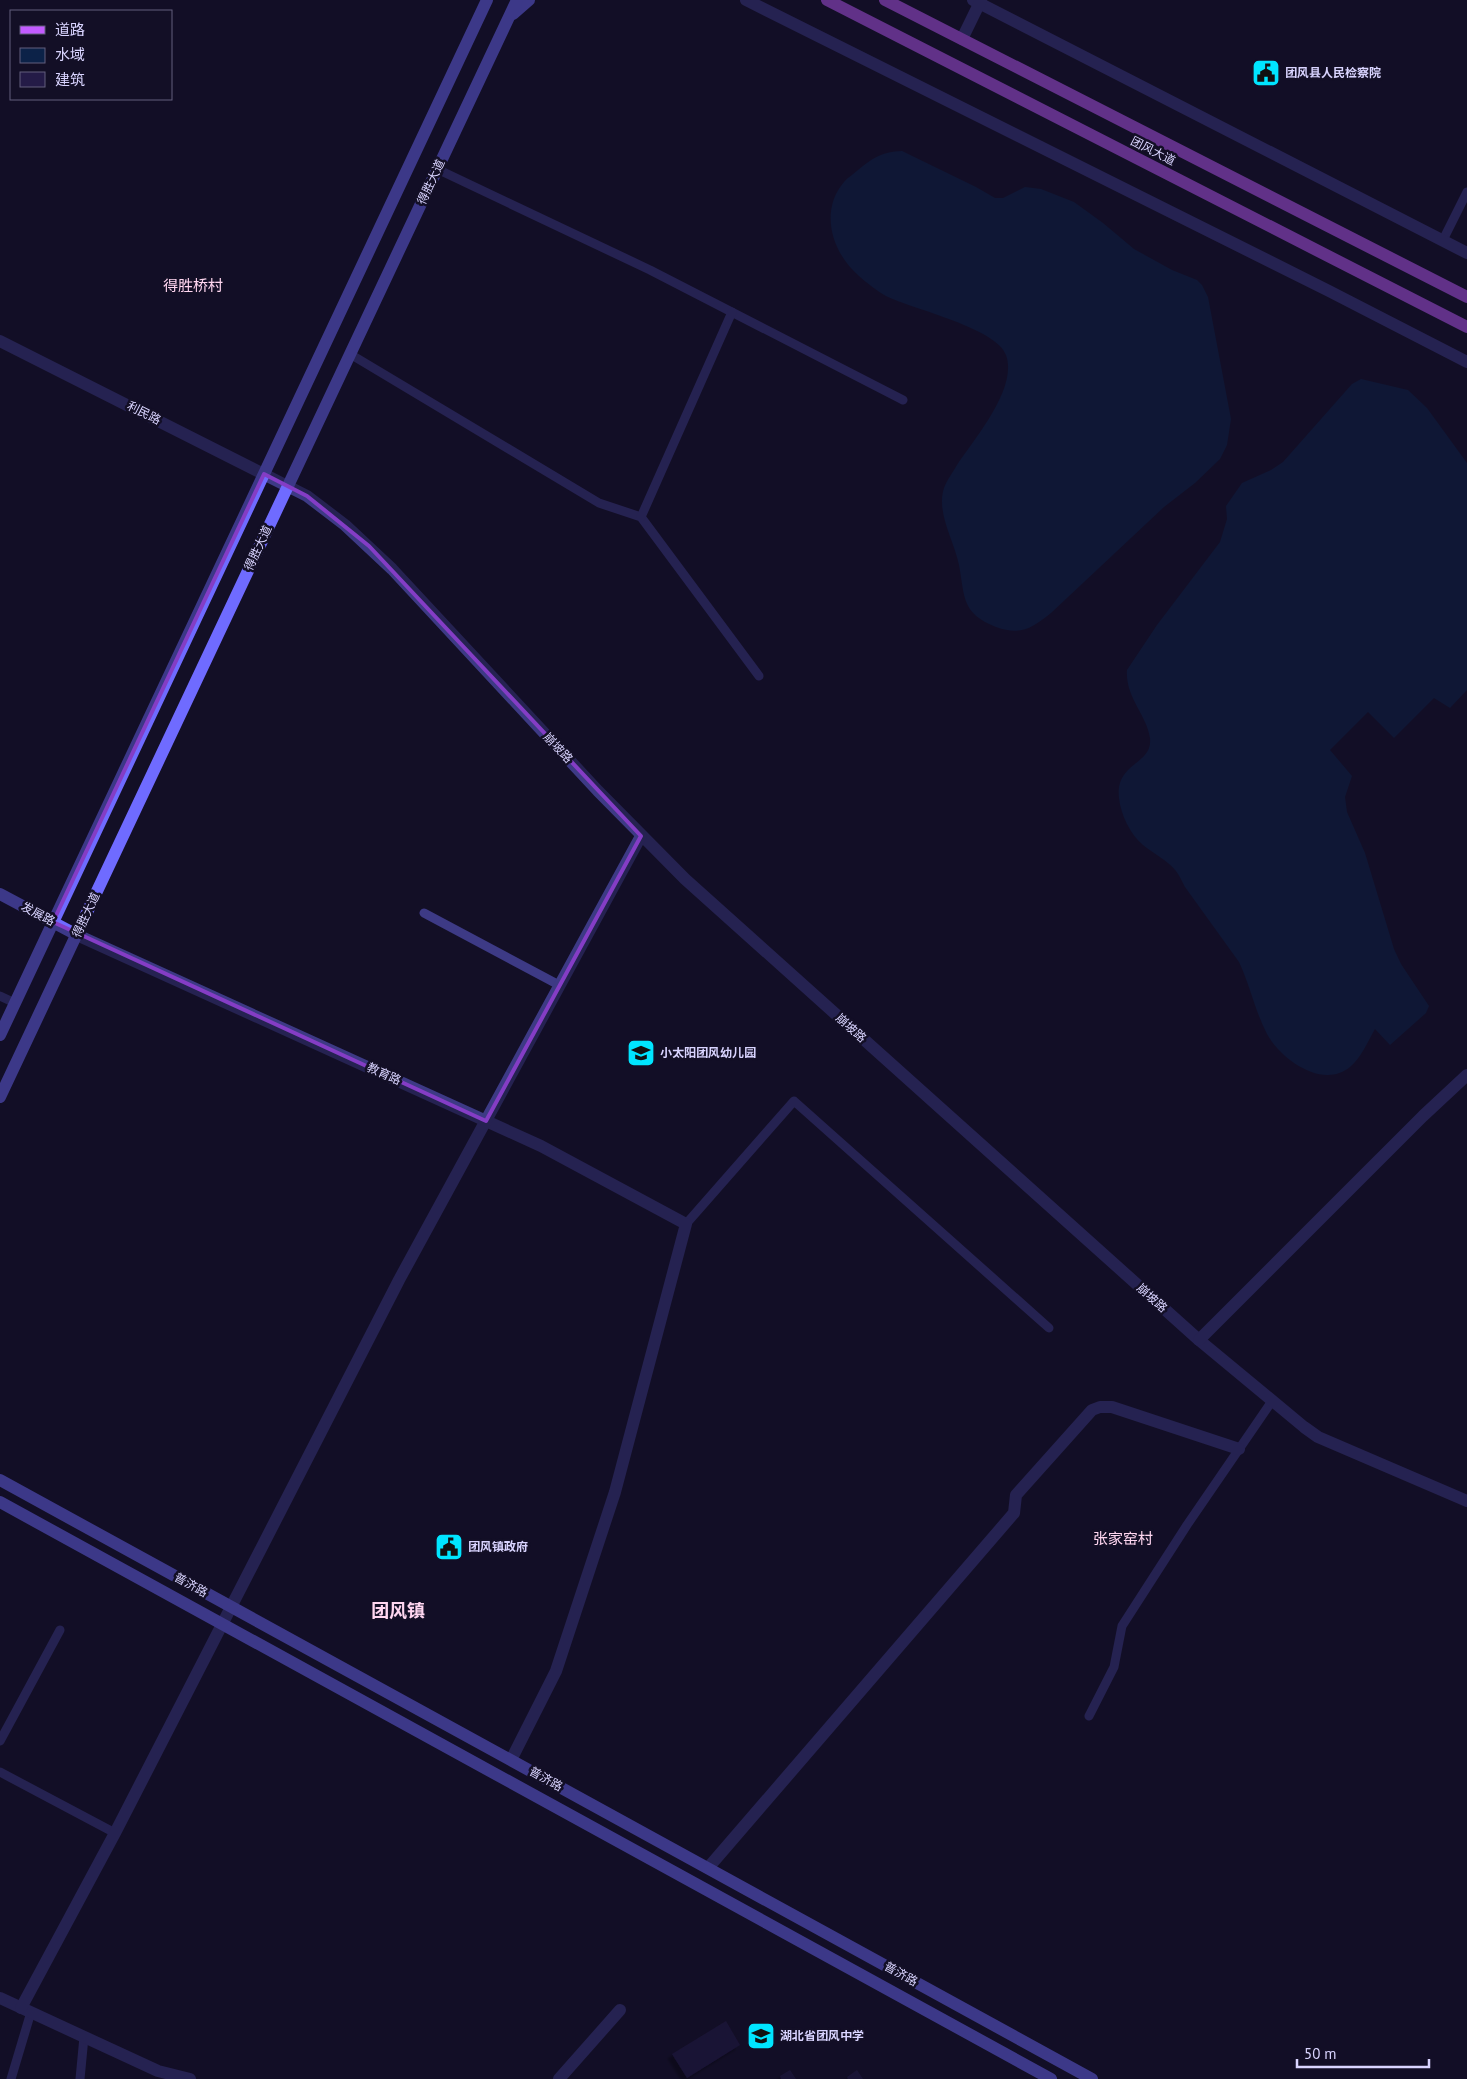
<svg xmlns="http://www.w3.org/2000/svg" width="1467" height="2079" font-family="'PT Sans','Noto Sans SC',sans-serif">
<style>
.water{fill:#0c2248}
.building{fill:#241b47;filter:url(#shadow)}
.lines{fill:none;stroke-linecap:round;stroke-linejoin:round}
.lane{stroke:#3d3a85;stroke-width:9}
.street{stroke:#3d3a85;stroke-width:12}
.secondary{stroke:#6f6bff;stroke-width:12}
.primary{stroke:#c25bff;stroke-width:12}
.marked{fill:none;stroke:#843dc5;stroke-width:4;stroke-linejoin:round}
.labels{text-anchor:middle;stroke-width:5;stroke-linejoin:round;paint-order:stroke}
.poi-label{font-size:12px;font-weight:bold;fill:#d9d4ff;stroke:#130f26;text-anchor:start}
.street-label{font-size:12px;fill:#d9d4ff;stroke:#130f26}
.quarter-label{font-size:15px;fill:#ffd6f0;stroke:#130f26}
.district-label{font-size:18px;font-weight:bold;fill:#ffd6f0;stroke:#130f26}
</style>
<defs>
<filter id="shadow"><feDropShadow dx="-4.5" dy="4.5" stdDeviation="1" flood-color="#0009"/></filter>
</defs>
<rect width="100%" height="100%" fill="#130f26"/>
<g class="water">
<path d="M902,151L976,187L995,198H1003L1025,187L1041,189L1074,202L1103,223L1134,249L1172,270L1197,280L1202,285L1208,297L1231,419L1227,445L1220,459L1195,483L1164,507L1051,613C1032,628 1021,636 996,627C961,613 965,597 959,565C954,540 936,513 944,488C947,480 953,472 957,465C975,438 1018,388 1006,355C997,328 912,309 886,296C877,291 867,283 859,276C832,253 819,211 844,182C848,177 854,174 858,170C874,157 882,152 902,151Z"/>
<path d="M1361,379L1408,390L1427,408L1467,463V690L1450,708L1434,698L1394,738L1368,712L1330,750L1352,776L1345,797L1347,812L1365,853L1394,949L1401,964L1429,1006L1426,1013L1390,1045L1375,1029C1368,1041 1361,1058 1350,1067C1322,1090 1280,1058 1267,1034C1255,1011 1250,985 1239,962C1221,937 1203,912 1185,887C1182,882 1180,876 1176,871C1167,860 1154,854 1143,845C1130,834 1121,815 1119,798C1115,762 1153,765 1150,738C1147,715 1125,697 1127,670L1157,625L1220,542L1227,519L1226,506L1242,483L1271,470L1283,462L1352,384Z"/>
</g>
<g class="building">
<polygon points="726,2021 740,2045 687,2078 672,2054"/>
<polygon points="790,2070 796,2079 781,2079 780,2076"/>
<polygon points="857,2070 863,2079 848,2079 847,2077"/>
</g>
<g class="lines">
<g class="lane">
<polyline points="437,169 650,270 903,400"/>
<polyline points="1443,240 1467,192"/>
<polyline points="350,354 599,503 641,517 759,676"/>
<polyline points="641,517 732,312"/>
<polyline points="424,913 559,985"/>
<polyline points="0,996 15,1003"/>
<polyline points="686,1224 794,1101 1049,1328"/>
<polyline points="1089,1716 1114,1667 1122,1626 1187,1525 1272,1401"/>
<polyline points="0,1741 60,1630"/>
<polyline points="0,1772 115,1833"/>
<polyline points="11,2079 31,2012"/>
<polyline points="80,2079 84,2037"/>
</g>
<g class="street">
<polyline points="746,0 1329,291 1467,362"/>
<polyline points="973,0 1467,253"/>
<polyline points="962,39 981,0"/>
<polyline points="0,341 307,496 345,525 392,569 598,791 685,879 1199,1340 1304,1427 1318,1437 1467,1501"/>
<polyline points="77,935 541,1146 686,1224 615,1492 556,1671 511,1760"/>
<polyline points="1199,1340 1423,1116 1467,1075"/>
<polyline points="708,1868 1014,1513 1016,1495 1092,1410 1100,1407 1112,1407 1239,1449"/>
<polyline points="0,1998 158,2071 190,2079"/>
<polyline points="21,2008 115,1833 399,1280 641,836"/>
<polyline points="559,2079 620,2010"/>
</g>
<g class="secondary">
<polyline points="513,14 529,0"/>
<polyline points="0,894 77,935"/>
<polyline points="0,1035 487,0"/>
<polyline points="0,1097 517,0"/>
<polyline points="0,1480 1092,2079"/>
<polyline points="0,1502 1051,2079"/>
</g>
<g class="primary">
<polyline points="827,0 1467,327"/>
<polyline points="885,0 1467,297"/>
</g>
</g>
<path d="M0 0H1467V2079H0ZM264,474L307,496L369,546L641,836L486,1121L53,922Z" fill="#130f26" fill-opacity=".55" fill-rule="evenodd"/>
<path class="marked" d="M264,474L307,496L369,546L641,836L486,1121L53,922Z"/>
<defs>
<symbol id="civic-square" viewBox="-11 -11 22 22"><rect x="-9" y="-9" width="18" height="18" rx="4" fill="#00e5ff" stroke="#130f26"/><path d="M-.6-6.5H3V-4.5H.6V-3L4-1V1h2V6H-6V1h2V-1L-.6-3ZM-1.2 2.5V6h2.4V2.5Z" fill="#111"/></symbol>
<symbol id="school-square" viewBox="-11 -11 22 22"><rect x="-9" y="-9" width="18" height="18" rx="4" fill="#00e5ff" stroke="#130f26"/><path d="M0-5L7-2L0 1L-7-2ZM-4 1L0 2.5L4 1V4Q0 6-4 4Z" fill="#111"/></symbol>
</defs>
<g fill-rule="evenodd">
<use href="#civic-square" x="1250" y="57" width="32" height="32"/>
<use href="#school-square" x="625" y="1037" width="32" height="32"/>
<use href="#civic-square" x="433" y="1531" width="32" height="32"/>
<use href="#school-square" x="745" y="2020" width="32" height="32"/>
</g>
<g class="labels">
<g class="poi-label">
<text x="1285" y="77">团风县人民检察院</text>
<text x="660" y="1057">小太阳团风幼儿园</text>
<text x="468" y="1551">团风镇政府</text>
<text x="780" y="2040">湖北省团风中学</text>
</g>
<g class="street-label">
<text transform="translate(1153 151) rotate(27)" y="4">团风大道</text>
<text transform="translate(431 182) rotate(-65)" y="4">得胜大道</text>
<text transform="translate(144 413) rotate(27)" y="4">利民路</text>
<text transform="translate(258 548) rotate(-65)" y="4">得胜大道</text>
<text transform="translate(558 748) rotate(47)" y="4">崩坡路</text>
<text transform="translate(38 914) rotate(28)" y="4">发展路</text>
<text transform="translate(86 915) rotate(-65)" y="4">得胜大道</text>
<text transform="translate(851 1028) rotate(42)" y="4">崩坡路</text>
<text transform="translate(384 1074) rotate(24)" y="4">教育路</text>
<text transform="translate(1152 1298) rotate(42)" y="4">崩坡路</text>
<text transform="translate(191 1585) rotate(29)" y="4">普济路</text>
<text transform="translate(546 1779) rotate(29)" y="4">普济路</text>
<text transform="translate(901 1974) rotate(29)" y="4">普济路</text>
</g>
<g class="quarter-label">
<text x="193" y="291">得胜桥村</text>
<text x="1123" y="1544">张家窑村</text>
</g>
<g class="district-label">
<text x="398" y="1617">团风镇</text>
</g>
</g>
<rect x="10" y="10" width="162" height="90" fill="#130f26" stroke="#625e7d"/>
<rect x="20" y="26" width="25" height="8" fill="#c25bff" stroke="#625e7d"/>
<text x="55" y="35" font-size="15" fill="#d9d4ff">道路</text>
<rect x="20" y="48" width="25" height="15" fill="#0c2248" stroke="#625e7d"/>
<text x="55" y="60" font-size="15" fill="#d9d4ff">水域</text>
<rect x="20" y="72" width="25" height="15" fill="#241b47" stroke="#625e7d"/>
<text x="55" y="85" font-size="15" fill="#d9d4ff">建筑</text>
<path d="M1297 2059v8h132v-8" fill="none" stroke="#d9d4ff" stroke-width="2.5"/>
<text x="1304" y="2059" font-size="15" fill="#d9d4ff" stroke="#130f26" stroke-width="4" paint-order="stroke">50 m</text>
</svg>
